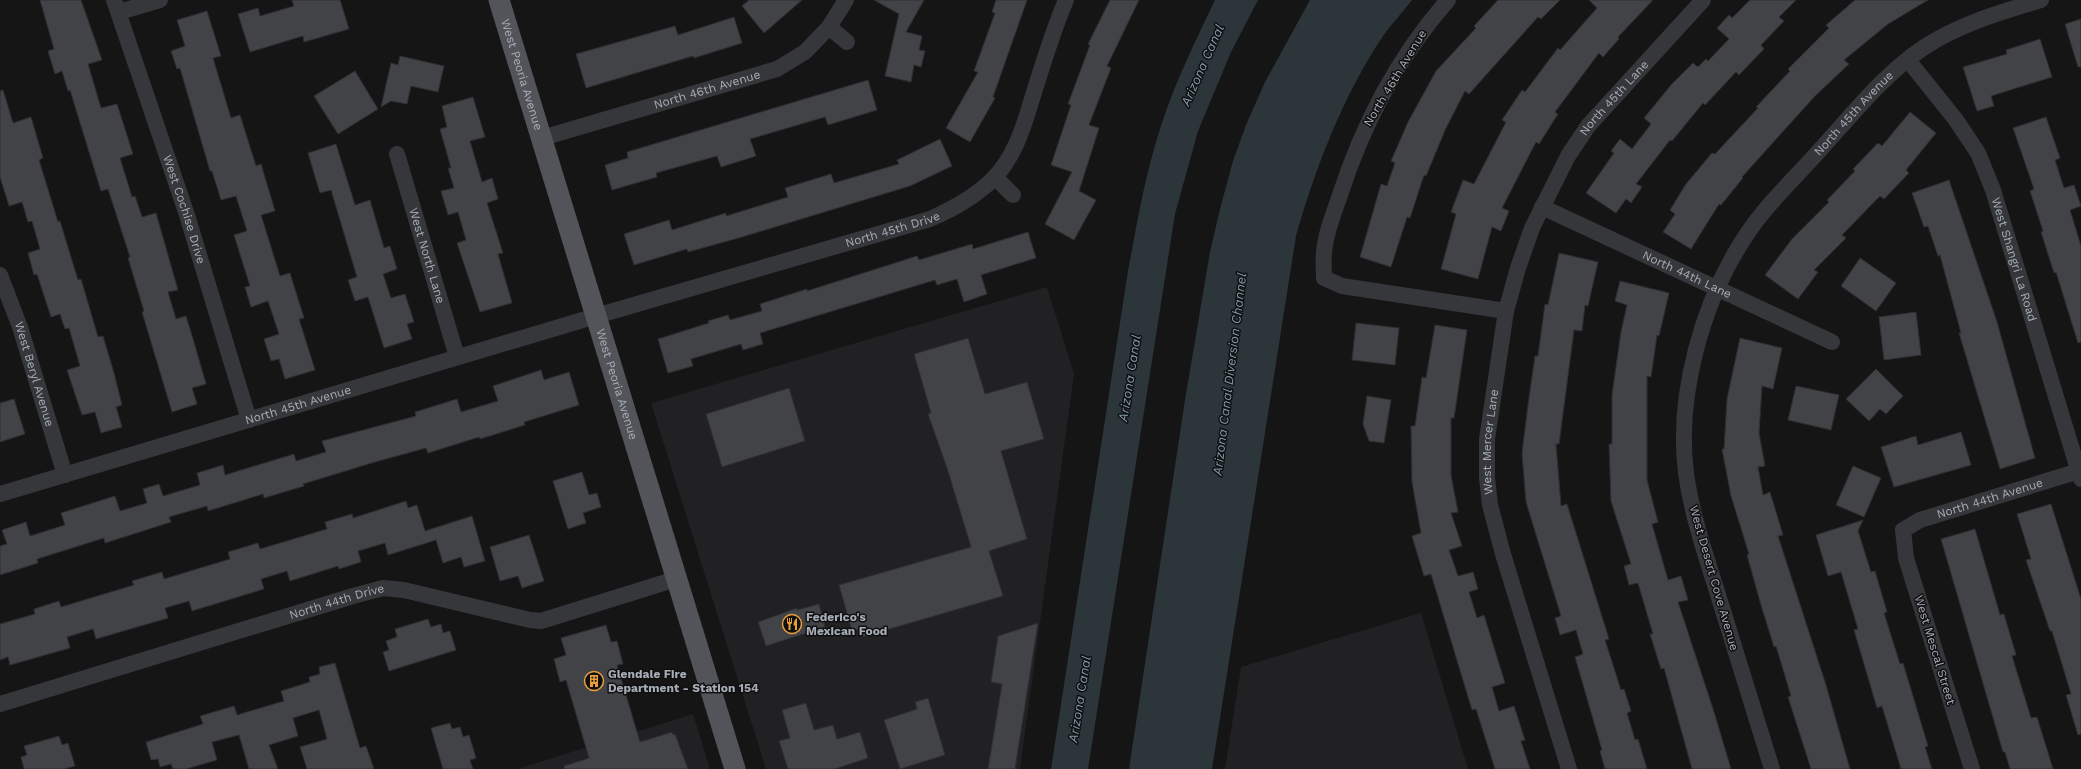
<svg xmlns="http://www.w3.org/2000/svg" width="2081" height="769" font-family="'Work Sans',sans-serif">
<style>
.built{fill:#212123}
.water{fill:#2c353a}
.building{fill:#414346;stroke:#2f2f32}
.lines{fill:none;stroke-linecap:round;stroke-linejoin:round}
.minor{stroke:#36373b;stroke-width:16}
.major{stroke:#52545a;stroke-width:21}
.labels{text-anchor:middle;stroke-width:3;stroke-linejoin:round;paint-order:stroke}
.street-label{font-size:12px;fill:#a7adb6;stroke:#101011}
.poi-label{font-size:12px;font-weight:bold;fill:#a7adb6;stroke:#101011;text-anchor:start}
.water-label{font-size:13px;font-style:italic;fill:#809daf;stroke:#101011}
</style>
<rect width="100%" height="100%" fill="#151516"/>
<g class="built">
<polygon points="1047,287 1074,374 1020,769 766,769 651,403"/>
<polygon points="1421,613 1468,769 1225,769 1241,667"/>
<polygon points="693,714 710,769 517,769"/>
</g>
<g class="water">
<path d="M1215,0H1258L1231,52L1198,131L1175,214L1088,769H1051L1128,271C1137,223 1145,175 1160,129C1174,84 1195,42 1215,0Z"/>
<path d="M1310,0H1412C1403,12 1392,23 1383,36C1343,96 1316,166 1296,236L1212,769H1129L1185,400L1210,252L1220,209L1233,161L1246,125L1265,82Z"/>
</g>
<g class="building">
<polygon points="40,0 81,0 102,60 88,64 101,108 117,104 133,154 120,158 132,197 135,196 142,217 156,213 178,290 168,292 176,319 186,316 194,342 206,384 192,388 197,404 172,412 142,312 144,311 128,258 130,257 108,189 101,191 70,90 68,91 62,71 55,74 48,51 54,49"/>
<polygon points="292,0 340,0 349,29 304,42 303,36 250,52 238,14 258,8 260,16 294,6"/>
<polygon points="749,0 802,0 764,33 742,6"/>
<polygon points="874,0 924,0 906,32 922,36 919,50 925,51 921,67 914,65 911,82 885,76 899,14"/>
<polygon points="996,0 1027,0 993,97 995,98 970,142 946,128 978,72 974,71 995,13 992,12"/>
<polygon points="1110,0 1139,0 1107,66 1111,68 1089,125 1099,128 1079,191 1096,200 1074,240 1045,224 1072,172 1051,165 1071,105 1068,104 1090,45 1088,44"/>
<polygon points="1498,0 1560,0 1541,19 1538,17 1469,94 1465,91 1446,128 1426,176 1424,175 1410,218 1407,217 1391,267 1360,257 1381,184 1387,186 1395,163 1391,161 1408,122 1436,71 1476,28 1474,26"/>
<polygon points="1589,0 1653,0 1618,37 1619,39 1603,57 1599,53 1555,112 1558,114 1539,144 1536,142 1502,208 1509,211 1501,231 1492,227 1478,279 1441,269 1456,214 1451,212 1463,180 1474,184 1506,122 1502,120 1522,90 1525,92 1558,48 1560,50 1597,8"/>
<polygon points="1750,0 1796,0 1779,17 1784,21 1761,45 1764,49 1739,75 1736,72 1705,105 1703,103 1672,141 1670,140 1636,184 1642,187 1631,203 1626,199 1616,213 1586,193 1614,153 1611,151 1620,139 1632,149 1651,124 1644,118 1671,85 1693,63 1698,67 1706,59 1708,61 1729,39 1717,28 1729,15 1732,18"/>
<polygon points="1855,0 1928,0 1888,24 1844,60 1849,64 1815,96 1742,177 1743,178 1721,205 1719,204 1691,249 1663,232 1675,214 1670,210 1686,184 1712,153 1715,154 1758,108 1756,107 1790,71 1788,69 1829,28 1826,25"/>
<polygon points="207,11 221,56 213,58 231,118 240,115 256,166 261,164 275,211 261,215 280,276 290,273 304,318 299,319 315,370 285,379 279,359 271,361 264,339 279,334 268,301 251,307 245,287 250,286 234,235 247,231 236,196 221,200 212,171 210,171 180,68 177,69 171,51 185,46 177,20"/>
<polygon points="734,17 742,43 694,58 693,56 586,88 576,54 675,26 678,35"/>
<polygon points="2081,19 2081,67 2078,67 2065,24"/>
<polygon points="2040,39 2052,77 1991,96 1994,106 1977,111 1963,67 2007,54 2006,50"/>
<polygon points="400,56 444,66 438,92 411,86 407,104 391,101 381,107 391,63 398,65"/>
<polygon points="355,71 378,109 338,134 314,96"/>
<polygon points="868,80 877,110 828,125 825,117 750,139 756,156 721,167 717,156 656,173 657,177 612,190 605,165 628,158 627,152"/>
<polygon points="3,90 13,123 31,117 43,158 39,160 58,222 60,221 78,280 81,279 98,337 103,336 114,373 122,405 116,407 122,427 101,433 95,412 82,415 67,370 80,366 69,328 65,329 60,314 51,317 37,274 34,275 28,253 40,249 32,221 28,222 22,202 9,206 0,177 0,91"/>
<polygon points="473,97 485,137 470,141 482,182 492,178 498,199 487,203 503,253 498,254 512,303 480,312 457,243 466,240 458,212 448,215 441,191 454,188 448,168 451,168 440,129 447,127 442,106"/>
<polygon points="1910,112 1936,133 1906,170 1909,173 1884,199 1880,196 1842,235 1846,238 1814,270 1818,272 1798,299 1765,275 1792,239 1829,202 1827,200 1855,171 1853,169 1878,143 1882,146"/>
<polygon points="2046,117 2060,158 2055,160 2064,188 2074,185 2081,206 2070,210 2081,246 2081,342 2078,343 2056,272 2054,273 2041,232 2043,231 2030,191 2034,189 2013,128"/>
<polygon points="940,139 952,166 910,186 742,237 688,252 687,249 634,265 624,234 669,220 672,230 726,213 726,216 788,197 785,188 831,174 834,183 899,164 897,160"/>
<polygon points="336,144 355,205 370,200 384,248 390,246 397,269 383,274 391,298 405,294 414,322 407,324 412,339 384,348 368,297 355,301 348,280 357,277 331,190 320,193 308,153"/>
<polygon points="1949,180 1997,322 2035,458 2000,469 1959,333 1961,333 1940,255 1938,256 1928,226 1924,227 1912,193"/>
<polygon points="1028,232 1036,258 981,275 987,294 964,302 957,279 937,285 935,280 760,333 763,344 743,350 741,344 691,359 693,366 668,373 658,339 709,323 708,321 728,315 730,320 762,311 760,304 807,289 807,291 917,256 919,260 972,244 973,249"/>
<polygon points="1559,253 1598,262 1588,306 1585,305 1582,331 1574,330 1559,444 1556,444 1561,506 1567,504 1609,639 1605,640 1621,690 1624,689 1631,711 1627,713 1635,740 1638,739 1647,769 1605,769 1600,751 1602,750 1575,657 1583,654 1576,630 1560,635 1555,618 1561,616 1526,502 1522,453 1528,405 1535,356 1538,356 1545,304 1548,305"/>
<polygon points="1860,258 1896,283 1876,311 1841,286"/>
<polygon points="1620,281 1669,293 1659,336 1657,335 1651,377 1647,376 1647,480 1658,522 1652,524 1668,580 1681,576 1688,600 1678,602 1715,715 1731,769 1692,769 1664,668 1661,669 1650,634 1653,634 1638,583 1629,585 1624,566 1631,564 1611,501 1609,444 1612,444 1612,395 1621,332 1627,305 1615,301"/>
<polygon points="1916,312 1921,355 1884,360 1879,317"/>
<polygon points="1356,323 1399,328 1395,365 1352,360"/>
<polygon points="1435,325 1467,330 1454,418 1451,418 1451,475 1458,512 1451,513 1462,546 1449,550 1458,576 1473,572 1478,589 1469,592 1477,618 1484,615 1505,683 1492,687 1499,711 1514,706 1525,740 1521,741 1530,769 1495,769 1476,709 1472,710 1431,574 1424,576 1412,536 1421,533 1412,482 1411,426 1415,426 1422,377 1426,378"/>
<polygon points="968,338 985,394 1027,382 1044,439 1001,451 1027,539 989,551 1003,596 862,637 860,629 852,631 839,585 971,547 947,468 928,414 931,413 914,354"/>
<polygon points="1740,338 1782,348 1773,389 1762,386 1759,433 1765,466 1758,467 1763,495 1770,492 1783,535 1778,536 1826,685 1850,769 1811,769 1788,697 1791,696 1776,646 1774,647 1761,605 1747,555 1749,554 1731,496 1722,449 1724,449 1727,399"/>
<polygon points="1876,369 1903,396 1886,414 1880,409 1869,421 1846,399"/>
<polygon points="541,370 544,380 569,372 579,405 524,422 525,425 480,439 479,437 428,453 426,448 375,462 303,484 304,486 264,498 263,494 208,511 207,506 169,517 171,522 105,543 104,538 37,559 38,563 0,575 0,546 7,544 2,530 26,522 30,536 65,525 61,513 115,496 120,511 147,503 143,489 159,484 163,496 200,485 197,473 223,465 225,475 294,454 296,461 326,452 322,441 416,416 415,412 457,399 461,412 498,401 493,386"/>
<polygon points="1796,386 1839,395 1831,430 1788,420"/>
<polygon points="789,388 805,441 722,467 706,414"/>
<polygon points="1367,396 1391,400 1384,443 1369,441 1363,424"/>
<polygon points="14,399 25,434 0,442 0,403"/>
<polygon points="1961,432 1971,465 1894,487 1881,447 1916,436 1918,445"/>
<polygon points="1853,466 1881,478 1864,517 1836,505"/>
<polygon points="582,472 589,495 597,493 601,507 583,513 586,523 568,529 553,481"/>
<polygon points="406,501 408,508 417,505 425,531 472,516 485,561 464,567 461,557 443,563 436,540 388,555 385,543 358,551 361,562 339,569 338,566 290,581 287,571 261,579 264,589 192,611 189,601 165,608 168,618 96,639 93,629 67,637 70,648 10,665 8,657 0,660 0,624 35,614 34,609 59,601 61,607 134,585 132,581 162,572 164,579 230,559 228,552 258,543 260,549 327,529 325,522 352,514 353,518"/>
<polygon points="2051,504 2081,599 2081,734 2078,735 2066,695 2071,694 2052,631 2050,631 2026,560 2031,559 2017,514"/>
<polygon points="1863,520 1858,531 1871,572 1875,571 1887,612 1884,613 1900,664 1903,663 1928,746 1925,747 1932,769 1901,769 1882,706 1877,708 1854,630 1858,629 1841,572 1828,576 1816,535"/>
<polygon points="1975,529 2000,615 2004,614 2016,655 2012,656 2031,718 2037,717 2053,769 2010,769 2005,752 2003,752 1941,539"/>
<polygon points="529,535 544,581 522,588 518,576 500,581 490,547"/>
<polygon points="819,604 825,627 766,646 758,622 797,608 797,610"/>
<polygon points="428,619 431,627 441,624 443,633 450,631 456,650 389,671 383,652 389,650 386,641 397,637 395,629"/>
<polygon points="1038,623 1015,769 988,769 1002,684 991,682 998,636"/>
<polygon points="606,625 611,642 617,641 623,664 617,665 640,742 672,732 673,735 675,734 688,769 564,769 564,766 589,758 566,680 560,682 554,659 566,655 561,638"/>
<polygon points="335,663 360,748 366,746 374,769 307,769 300,747 327,739 319,710 293,718 298,736 269,745 278,769 249,769 239,735 212,742 217,760 186,769 173,769 171,764 160,767 158,759 151,760 146,742 203,724 200,716 234,706 237,715 284,701 281,691 310,682 309,677 320,674 319,667"/>
<polygon points="928,698 945,755 900,769 884,720 917,709 915,702"/>
<polygon points="806,703 814,730 833,725 837,739 860,732 868,758 835,769 788,769 779,741 790,738 782,710"/>
<polygon points="450,723 452,729 460,727 463,737 469,735 476,758 470,760 473,769 443,769 431,728"/>
<polygon points="59,736 62,745 68,743 75,766 64,769 24,769 21,757 27,755 24,746"/>
</g>
<g class="lines">
<g class="minor">
<path id="s1" d="M114,0L187,215L249,420"/>
<path d="M1448,0C1398,57 1362,126 1339,198C1333,215 1325,235 1324,253C1323,261 1324,270 1324,278L1342,286L1506,311"/>
<polyline points="119,12 160,0"/>
<polyline points="829,27 847,42"/>
<path id="s2" d="M1908,60L1956,120L1978,153L1993,190L2081,479"/>
<path id="s3" d="M542,138L777,69L805,52L829,27L846,0"/>
<path id="s4" d="M397,154L457,357"/>
<polyline points="995,177 1013,195"/>
<path id="s5" d="M1542,207L1832,342"/>
<path id="s6" d="M0,275L20,327L65,475"/>
<path id="s7" d="M0,494L596,316L930,219C953,209 975,197 993,179C1018,154 1026,117 1036,86C1045,57 1054,28 1066,0"/>
<path id="s8" d="M0,704L353,596L383,588L404,590L530,620L541,621L676,579"/>
<path id="s9" d="M1569,769L1503,554L1490,505L1487,478V439L1506,311L1518,268L1532,228L1568,156L1588,126L1703,0"/>
<path id="s10" d="M1772,769C1755,713 1737,657 1720,601C1707,559 1692,517 1686,473C1676,395 1703,299 1747,234C1767,204 1795,178 1819,151C1851,116 1883,75 1923,48C1959,24 2001,12 2041,0"/>
<path id="s11" d="M1972,769L1906,558L1903,530L1920,520L2079,471"/>
</g>
<path class="major" id="s12" d="M499,0L735,769"/>
</g>
<defs>
<symbol id="restaurant-ring" viewBox="-11 -11 22 22"><circle r="9.5" fill="#101011" stroke="#e89f3b" stroke-width="1.5"/><path d="M-5-6h1v4h1v-4h1v4h1v-4h1v5L-1.5 .5V6h-2V.5L-5-1ZM5-6V6H3V1.5H1.5Q1.5-4 5-6Z" fill="#e89f3b"/></symbol>
<symbol id="building-ring" viewBox="-11 -11 22 22"><circle r="9.5" fill="#101011" stroke="#e89f3b" stroke-width="1.5"/><path d="M-4-6H4V6H1V3H-1V6H-4ZM-2.5-4.3h1.7v1.8h-1.7ZM.8-4.3h1.7v1.8H.8ZM-2.5-1h1.7V.8h-1.7ZM.8-1h1.7V.8H.8Z" fill="#e89f3b"/></symbol>
</defs>
<g fill-rule="evenodd">
<use href="#restaurant-ring" x="781" y="613" width="22" height="22"/>
<use href="#building-ring" x="583" y="670" width="22" height="22"/>
</g>
<g class="labels">
<g class="street-label">
<text dy="4" stroke="none"><textPath href="#s12" startOffset="78">West Peoria Avenue</textPath></text>
<text transform="translate(1395 78) rotate(-59)" y="4">North 46th Avenue</text>
<text dy="4" stroke="none"><textPath href="#s3" startOffset="172">North 46th Avenue</textPath></text>
<text dy="4" stroke="none"><textPath href="#s9" startOffset="713">North 45th Lane</textPath></text>
<text dy="4" stroke="none"><textPath href="#s10" startOffset="721">North 45th Avenue</textPath></text>
<text dy="4" stroke="none"><textPath href="#s1" startOffset="221">West Cochise Drive</textPath></text>
<text dy="4" stroke="none"><textPath href="#s7" startOffset="931">North 45th Drive</textPath></text>
<text dy="4" stroke="none"><textPath href="#s4" startOffset="106">West North Lane</textPath></text>
<text dy="4" stroke="none"><textPath href="#s2" startOffset="229">West Shangri La Road</textPath></text>
<text dy="4" stroke="none"><textPath href="#s5" startOffset="160">North 44th Lane</textPath></text>
<text dy="4" stroke="none"><textPath href="#s6" startOffset="105">West Beryl Avenue</textPath></text>
<text dy="4" stroke="none"><textPath href="#s12" startOffset="402">West Peoria Avenue</textPath></text>
<text dy="4" stroke="none"><textPath href="#s7" startOffset="311">North 45th Avenue</textPath></text>
<text dy="4" stroke="none"><textPath href="#s9" startOffset="339">West Mercer Lane</textPath></text>
<text dy="4" stroke="none"><textPath href="#s11" startOffset="342">North 44th Avenue</textPath></text>
<text transform="translate(1714 578) rotate(74)" y="4">West Desert Cove Avenue</text>
<text dy="4" stroke="none"><textPath href="#s8" startOffset="352">North 44th Drive</textPath></text>
<text transform="translate(1935 650) rotate(73)" y="4">West Mescal Street</text>
</g>
<g class="poi-label">
<text x="806" y="621">Federico's<tspan x="806" dy="14">Mexican Food</tspan></text>
<text x="608" y="678">Glendale Fire<tspan x="608" dy="14">Department - Station 154</tspan></text>
</g>
<g class="water-label">
<text transform="translate(1202 65) rotate(-66)" y="5">Arizona Canal</text>
<text transform="translate(1229 374) rotate(-83)" y="5">Arizona Canal Diversion Channel</text>
<text transform="translate(1129 378) rotate(-81)" y="5">Arizona Canal</text>
<text transform="translate(1079 699) rotate(-81)" y="5">Arizona Canal</text>
</g>
</g>
</svg>
